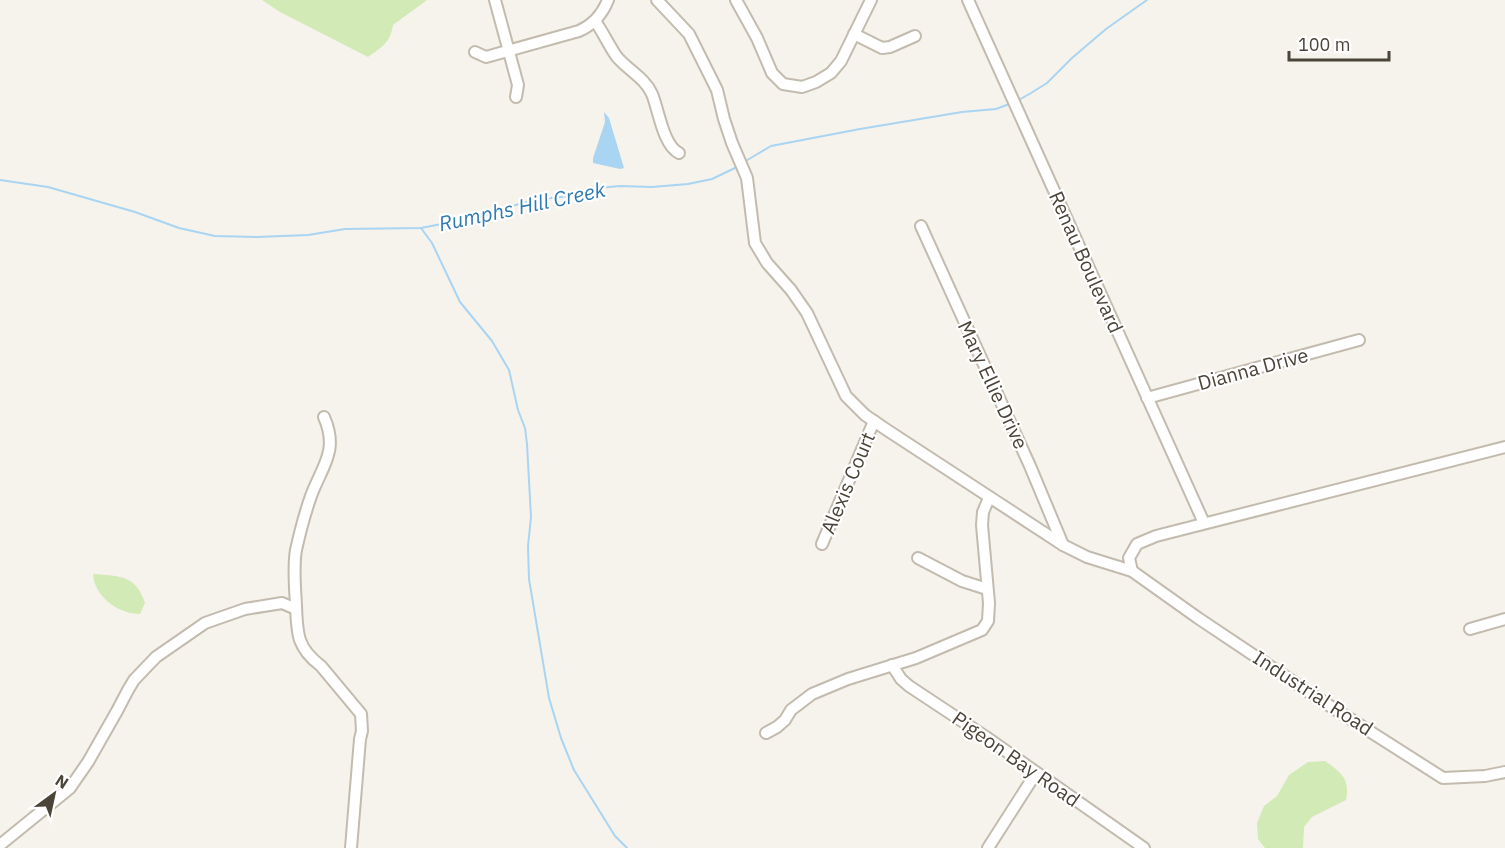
<svg xmlns="http://www.w3.org/2000/svg" width="1505" height="848" font-family="'IBM Plex Sans',sans-serif">
<style>
.green{fill:#d2eab5}
.water{fill:#a9d4f2}
.lines{fill:none;stroke-linecap:round;stroke-linejoin:round}
.stream{stroke:#a9d4f2;stroke-width:2}
.minor-casing{stroke:#c2bbae;stroke-width:14}
.minor{stroke:#fff;stroke-width:10}
.labels{text-anchor:middle;stroke-width:4.5;stroke-linejoin:round;paint-order:stroke}
.street-label{font-size:20px;fill:#4b4439;stroke:#fff}
.water-label{font-size:21px;font-style:italic;fill:#2e7ab2;stroke:#fff}
</style>
<rect width="100%" height="100%" fill="#f6f3ec"/>
<g class="green">
<path d="M262,0H427L393,25C390,43 382,47 368,57L280,12Z"/>
<path d="M93,574C120,576 136,575 145,603L140,614C118,614 94,596 93,574Z"/>
<path d="M1325,761C1342,773 1350,779 1346,800L1312,817L1304,827L1303,848H1265L1258,839L1257,823L1264,806L1277,796L1289,775L1308,762Z"/>
</g>
<polygon class="water" points="604,112 609,118 624,168 620,169 593,163 593,158 605,122"/>
<g class="lines">
<g class="stream">
<polyline points="1017,101 1031,93 1047,83 1072,58 1106,29 1147,0"/>
<polyline points="744,162 771,146 860,129 962,112 996,109 1012,103"/>
<polyline points="0,180 48,187 135,212 179,228 215,236 257,237 308,235 345,229 421,228 483,216 522,203 543,199 570,196 598,188 620,186 652,187 688,184 712,179 737,167"/>
<polyline points="421,228 432,243 460,302 492,341 509,370 518,410 525,428 527,444 531,517 528,546 529,579 549,698 561,738 574,770 615,836 627,848"/>
</g>
<defs>
<g id="minor">
<polyline points="495,0 518,85 516,97"/>
<polyline points="657,0 689,34 717,90 724,119 732,143 747,178 755,243 767,263 791,290 807,313 846,396 865,415 887,430 1063,545 1087,557 1132,571"/>
<polyline points="736,0 757,38 772,73 783,84 802,87 816,82 831,73 841,61 871,0"/>
<polyline points="968,0 1204,523"/>
<path d="M595,21C603,32 609,46 617,57C628,70 645,78 652,94C659,111 663,145 679,153"/>
<polyline points="854,34 882,48 890,47 915,36"/>
<path d="M475,52L486,57L579,31C593,25 602,15 608,0"/>
<polyline points="921,226 1030,466 1063,545"/>
<polyline points="1147,398 1359,340"/>
<path d="M324,417C339,451 322,466 311,496C305,513 300,532 296,550C293,567 295,587 296,605C297,634 297,648 321,666L361,714L362,731L360,739L351,848"/>
<polyline points="1505,447 1156,536 1137,544 1129,558 1132,571 1198,618 1319,699 1443,778 1485,776 1505,772"/>
<polyline points="822,544 874,421"/>
<polyline points="918,558 962,581 987,589"/>
<polyline points="1470,629 1505,619"/>
<polyline points="892,665 901,679 909,686 986,737 1144,848"/>
<polyline points="766,733 777,727 785,720 791,710 812,694 848,679 916,658 982,630 988,621 989,603 982,525 983,512 989,498"/>
<polyline points="0,845 70,788 88,762 117,711 128,690 134,680 156,657 205,623 245,609 282,603 296,609"/>
<polyline points="988,848 1036,773"/>
</g>
</defs>
<use href="#minor" class="minor-casing"/>
<use href="#minor" class="minor"/>
</g>
<g class="labels">
<g class="street-label">
<text transform="translate(1086 262) rotate(66)" y="7">Renau Boulevard</text>
<text transform="translate(1253 369) rotate(-15)" y="7">Dianna Drive</text>
<text transform="translate(993 385) rotate(65)" y="7">Mary Ellie Drive</text>
<text transform="translate(848 483) rotate(-67)" y="7">Alexis Court</text>
<text transform="translate(1313 693) rotate(33)" y="7">Industrial Road</text>
<text transform="translate(1016 759) rotate(35)" y="7">Pigeon Bay Road</text>
</g>
<g class="water-label">
<text transform="translate(522 207) rotate(-12)" y="7">Rumphs Hill Creek</text>
</g>
</g>
<g transform="translate(54 794) rotate(33)" stroke="#ffffff" stroke-width="4.5" paint-order="stroke">
<path d="M0-4.5L10 22L0 15L-10 22Z" fill="#4b4439"/>
<text y="-9" font-size="16" font-weight="bold" text-anchor="middle" fill="#4b4439">N</text>
</g>
<path d="M1289 51v9h100v-9" fill="none" stroke="#4b4439" stroke-width="3"/>
<text x="1298" y="51" font-size="18" fill="#4b4439" stroke="#ffffff" stroke-width="4.5" paint-order="stroke">100 m</text>
</svg>
